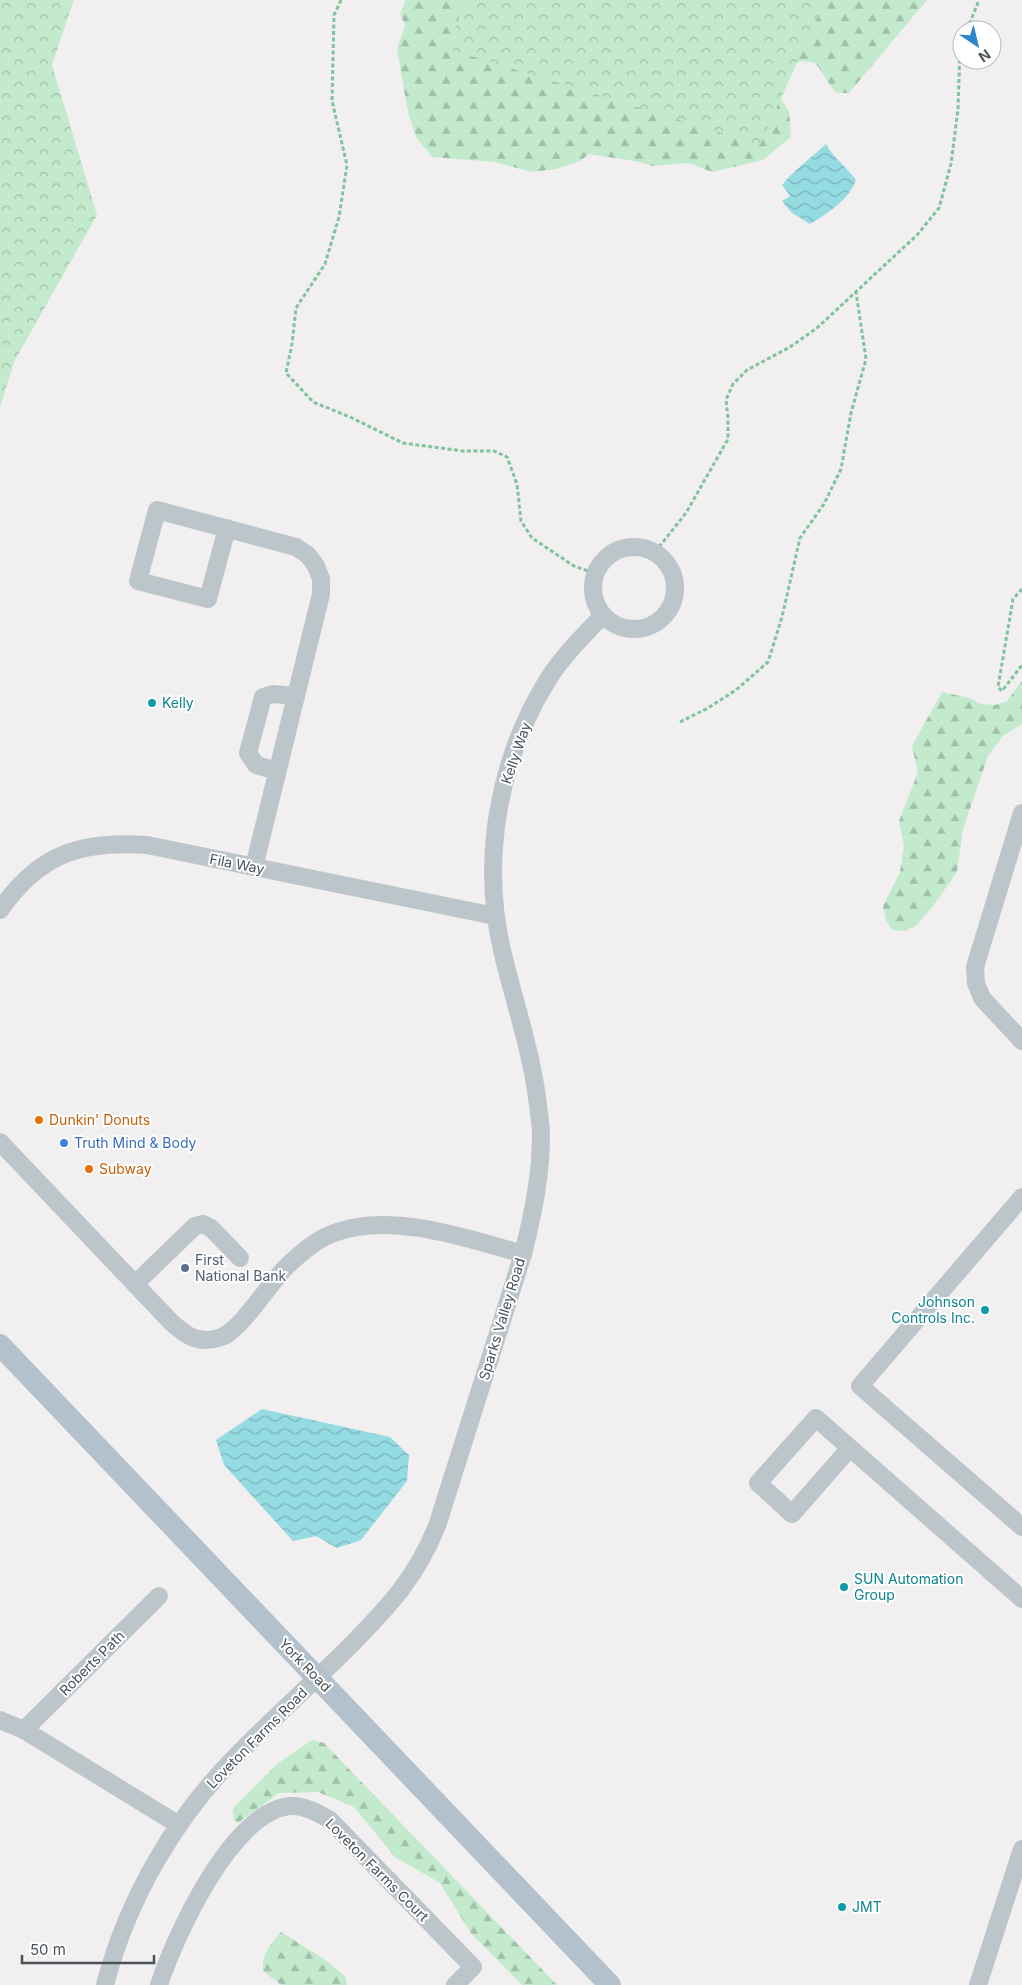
<svg xmlns="http://www.w3.org/2000/svg" width="1022" height="1985" font-family="Inter,sans-serif">
<style>
.forest{fill:url(#forest-firs)}
.park{fill:url(#park-crowns)}
.water{fill:url(#water-waves)}
.lines{fill:none;stroke-linecap:round;stroke-linejoin:round}
.path{stroke:#7fc49a;stroke-width:3;stroke-dasharray:4 2.5;stroke-linecap:butt}
.minor{stroke:#bcc5ca;stroke-width:18}
.major{stroke:#b2c1cb;stroke-width:22}
.culture-dot{fill:#0f9aa8;stroke:#fff;stroke-width:2}
.food-dot{fill:#e8710a;stroke:#fff;stroke-width:2}
.shop-dot{fill:#3f7fe0;stroke:#fff;stroke-width:2}
.service-dot{fill:#5c6f8a;stroke:#fff;stroke-width:2}
.labels{text-anchor:middle;stroke-width:4;stroke-linejoin:round;paint-order:stroke}
.culture-label{font-size:14px;fill:#0d838f;stroke:#fff;text-anchor:start}
.street-label{font-size:14px;fill:#49545a;stroke:#fff}
.food-label{font-size:14px;fill:#c56008;stroke:#fff;text-anchor:start}
.shop-label{font-size:14px;fill:#366cbe;stroke:#fff;text-anchor:start}
.service-label{font-size:14px;fill:#4e5e75;stroke:#fff;text-anchor:start}
</style>
<defs>
<pattern id="forest-firs" width="22" height="20" patternUnits="userSpaceOnUse" patternTransform="scale(1.25)"><rect width="22" height="20" fill="#c3eacd"/><path d="M5 1l3.5 6h-7zM16 11l3.5 6h-7z" fill="#a0c0a9"/></pattern>
<pattern id="park-crowns" width="20" height="18" patternUnits="userSpaceOnUse" patternTransform="scale(1.25)"><rect width="20" height="18" fill="#c3eacd"/><path d="M2 6a3 3 0 1 1 6 0M12 15a3 3 0 1 1 6 0" fill="none" stroke="#a0c0a9"/></pattern>
<pattern id="water-waves" width="16" height="10" patternUnits="userSpaceOnUse" patternTransform="scale(1.25)"><rect width="16" height="10" fill="#95dbe2"/><path d="M0 5q4-4 8 0t8 0" fill="none" stroke="#7cb4ba"/></pattern>
</defs>
<rect width="100%" height="100%" fill="#f1eff0"/>
<g class="forest">
<path d="M406,0H927L849,93H837C827,84 824,73 815,63L802,61L777,68L770,79L789,112L791,137L763,160L712,172L689,163L652,166L640,162L589,154L580,161L556,169L531,172L495,162L432,157L416,137L408,112L397,49L405,25L400,14Z"/>
<polygon points="1022,681 1022,724 1003,736 988,756 963,829 957,872 933,906 917,925 905,931 892,930 886,920 883,906 900,872 904,846 899,821 918,772 912,746 942,692 969,698 981,704 995,705 1007,701"/>
<polygon points="312,1740 324,1743 557,1985 522,1985 471,1933 440,1883 395,1857 354,1807 318,1792 279,1793 238,1823 234,1821 233,1808 277,1764"/>
<path d="M281,1932L324,1959L345,1976L347,1985H281L263,1971C261,1955 271,1944 281,1932Z"/>
</g>
<g class="park">
<polygon points="0,0 74,0 52,65 97,215 15,360 0,407"/>
<polygon points="465,0 825,0 760,145 448,49"/>
</g>
<g class="water">
<path d="M826,144C834,159 847,167 856,180C849,200 828,213 810,224L792,213L782,201L790,196L782,185C794,170 811,158 826,144Z"/>
<polygon points="262,1409 390,1437 409,1455 407,1481 361,1540 337,1548 316,1536 293,1541 224,1465 216,1440"/>
</g>
<g class="lines">
<g class="path">
<polyline points="341,0 334,15 332,101 347,165 339,217 325,264 296,308 292,344 286,373 313,402 350,417 403,443 463,451 494,451 507,457 517,484 521,521 532,538 574,566 596,574"/>
<polyline points="967,30 979,0"/>
<polyline points="655,552 686,513 728,439 728,418 726,400 733,384 747,370 790,347 817,328 917,235 939,208 951,164 958,109 960,49 962,44"/>
<polyline points="1022,589 1013,599 998,687 1002,691 1022,665"/>
<polyline points="680,722 708,708 736,690 768,662 782,617 800,538 824,504 841,469 851,413 866,359 856,292"/>
</g>
<g class="minor">
<polyline points="227,528 208,599 138,581 157,510 296,547 308,555 316,566 321,579 321,594 254,867"/>
<circle cx="634" cy="588" r="41"/>
<polyline points="277,771 256,765 248,753 263,697 273,694 296,696"/>
<polyline points="1022,813 975,967 976,983 982,998 1022,1041"/>
<path d="M0,910C39,854 81,840 147,845L495,916"/>
<path d="M0,1142L172,1323C182,1331 191,1340 205,1340C210,1340 219,1338 224,1336C244,1325 269,1284 287,1266C302,1252 318,1238 337,1232C392,1212 469,1239 523,1254"/>
<polyline points="1022,1197 860,1386 1022,1527"/>
<polyline points="135,1284 195,1226 203,1224 211,1228 240,1258"/>
<polyline points="850,1448 792,1514 758,1483 816,1418 1022,1599"/>
<polyline points="0,1720 24,1730 179,1825"/>
<polyline points="24,1730 159,1596"/>
<path d="M105,1985C127,1900 175,1817 237,1755C274,1717 314,1682 351,1645C389,1606 416,1578 437,1526L523,1254C533,1214 541,1175 541,1135C541,1125 539,1114 538,1105C532,1052 514,1002 502,950C481,860 498,761 547,681C562,657 583,636 603,615"/>
<path d="M159,1985C175,1936 232,1811 290,1806C304,1805 318,1813 330,1820L473,1967L455,1985"/>
<polyline points="978,1985 1022,1849"/>
</g>
<polyline class="major" points="0,1345 610,1985"/>
</g>
<g class="culture-dot">
<circle cx="152" cy="703" r="5"/>
<circle cx="985" cy="1310" r="5"/>
<circle cx="844" cy="1587" r="5"/>
<circle cx="842" cy="1907" r="5"/>
</g>
<g class="food-dot">
<circle cx="39" cy="1120" r="5"/>
<circle cx="89" cy="1169" r="5"/>
</g>
<circle class="shop-dot" cx="64" cy="1143" r="5"/>
<circle class="service-dot" cx="185" cy="1268" r="5"/>
<g class="labels">
<g class="culture-label">
<text x="162" y="708">Kelly</text>
<text x="975" y="1307" text-anchor="end">Johnson<tspan x="975" dy="16">Controls Inc.</tspan></text>
<text x="854" y="1584">SUN Automation<tspan x="854" dy="16">Group</tspan></text>
<text x="852" y="1912">JMT</text>
</g>
<g class="street-label">
<text transform="translate(516 753) rotate(-71)" y="5">Kelly Way</text>
<text transform="translate(237 864) rotate(11)" y="5">Fila Way</text>
<text transform="translate(502 1319) rotate(-73)" y="5">Sparks Valley Road</text>
<text transform="translate(92 1663) rotate(-45)" y="5">Roberts Path</text>
<text transform="translate(305 1665) rotate(46)" y="5">York Road</text>
<text transform="translate(257 1738) rotate(-45)" y="5">Loveton Farms Road</text>
<text transform="translate(377 1870) rotate(45)" y="5">Loveton Farms Court</text>
</g>
<g class="food-label">
<text x="49" y="1125">Dunkin' Donuts</text>
<text x="99" y="1174">Subway</text>
</g>
<g class="shop-label">
<text x="74" y="1148">Truth Mind &amp; Body</text>
</g>
<g class="service-label">
<text x="195" y="1265">First<tspan x="195" dy="16">National Bank</tspan></text>
</g>
</g>
<g transform="translate(977 45) rotate(145)"><circle r="24" fill="#ffffff" stroke="#b6bbbd"/>
<path d="M0-4L9 19L0 12L-9 19Z" fill="#2e85cd"/>
<text y="-8" font-size="14" font-weight="bold" text-anchor="middle" fill="#49545a">N</text>
</g>
<path d="M22 1955v8h132v-8" fill="none" stroke="#49545a" stroke-width="2.5"/>
<text x="30" y="1955" font-size="15" fill="#49545a" stroke="#ffffff" stroke-width="4" paint-order="stroke">50 m</text>
</svg>
